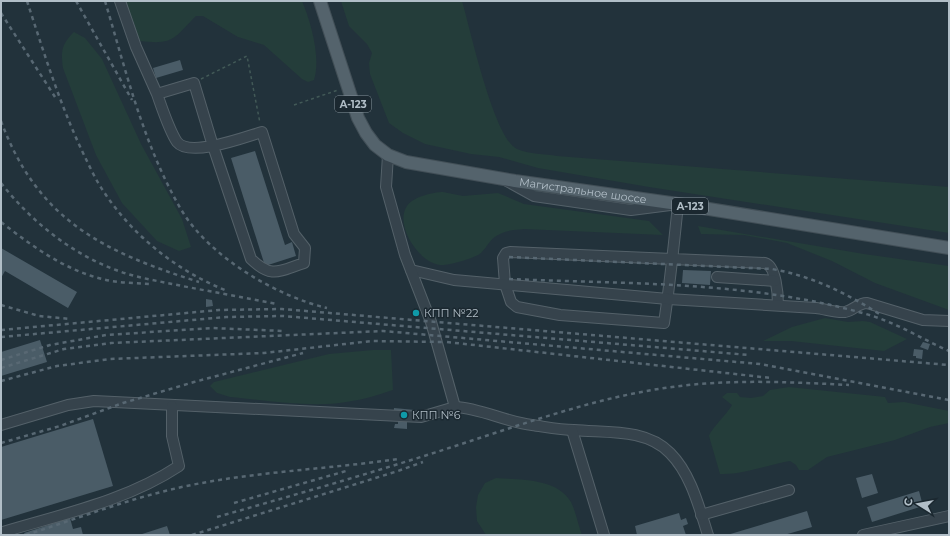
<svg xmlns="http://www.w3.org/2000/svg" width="950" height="536" font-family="Montserrat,sans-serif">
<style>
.green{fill:#243d3a}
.building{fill:#4a5c67}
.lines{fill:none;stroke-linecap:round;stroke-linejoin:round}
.minor-casing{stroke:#546169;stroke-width:12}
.major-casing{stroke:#424f57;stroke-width:14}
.path{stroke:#425957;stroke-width:1.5;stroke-dasharray:3 3;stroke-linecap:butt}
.minor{stroke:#36434c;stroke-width:10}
.major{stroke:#54636c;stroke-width:12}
.rail{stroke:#586873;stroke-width:2.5;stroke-dasharray:4 4;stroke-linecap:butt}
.culture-dot{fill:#0f9aa8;stroke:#1b2830;stroke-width:1.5}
.labels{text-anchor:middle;stroke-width:3;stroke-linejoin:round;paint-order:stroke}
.shield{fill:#1b2830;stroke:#84919a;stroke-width:1}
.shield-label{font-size:10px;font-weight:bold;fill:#b1bec7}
.street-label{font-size:11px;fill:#b1bec7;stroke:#1b2830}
.poi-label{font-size:11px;fill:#b1bec7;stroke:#1b2830;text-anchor:start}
</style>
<rect width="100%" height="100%" fill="#22323b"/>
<g class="green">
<path d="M122,1H302C311,22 321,58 314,80L308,82L302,79L264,45L238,37L203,16H196C173,39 174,45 140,41L136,35L134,23Z"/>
<path d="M341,1H462C470,28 494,139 517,149C529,154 545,154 557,156L949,187V233L649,187L538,168L499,157L471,154L425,144L403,133L389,123L370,74L369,63L372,53L367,44L349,26Z"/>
<path d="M74,32L85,38L102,59L141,144L182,219L191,247L179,251L157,241L122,203L96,155L63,68C61,51 61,45 74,32Z"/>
<path d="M443,192L463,196L498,193L524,204L649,221L663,235L524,229C516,230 507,230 500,234C490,238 488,246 481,253C475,258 448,266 440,265C419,263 394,225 407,206C413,197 433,192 443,192Z"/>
<polygon points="698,226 864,254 949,266 949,310 875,283 832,261 787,243 744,235 701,234"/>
<polygon points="825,318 848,322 863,321 870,322 907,339 884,351 791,341 763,341 792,327"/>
<path d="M373,350H391L393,390C378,395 362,400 346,402C313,408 264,400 230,397L217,393L210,386L214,382L329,354Z"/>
<path d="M789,387L885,397L888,403L904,402L949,411V423L930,427L895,440L827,457L808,470H799L796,465L790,461C767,465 743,475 720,474L709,436C711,429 727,414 732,405L722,397L727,393H737L740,397L751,398L763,396L770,390Z"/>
<path d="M496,478C520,480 557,478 571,502C576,512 578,525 582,535H486L477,521L476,507L478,495L485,483Z"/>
</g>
<g class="building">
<polygon points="180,60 183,70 156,78 153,68"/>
<polygon points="255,151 285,245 292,242 296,256 265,266 231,158"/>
<polygon points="1,248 77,292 68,308 5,271 1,278"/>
<polygon points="683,270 711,271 710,285 682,283"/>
<polygon points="206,299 212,300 213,306 206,307"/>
<polygon points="414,310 420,311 419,316 413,316"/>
<polygon points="40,340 47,362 1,376 1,352"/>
<polygon points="923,342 930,344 928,350 920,347"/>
<polygon points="914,349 923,350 922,359 916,358 916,356 913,356"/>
<polygon points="394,408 415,410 414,422 407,421 407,429 394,428 395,424 398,424 398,420 393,420"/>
<polygon points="93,419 113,486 1,520 1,447"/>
<polygon points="872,474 878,493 862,498 856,478"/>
<polygon points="919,491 923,506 872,522 867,507"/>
<polygon points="807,511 812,527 784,535 727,535"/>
<polygon points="679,513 681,520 686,518 688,524 683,526 686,535 637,535 635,526"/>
<polygon points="70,518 73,529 81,527 83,535 25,535 24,533"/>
<polygon points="167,526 170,535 139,535"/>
</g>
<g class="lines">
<defs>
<g id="minor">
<path d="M120,1L136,47L157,94L194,83L213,146L251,259C272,279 279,271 304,263L305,248L294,234L262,132C245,137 190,158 177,142C169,130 162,108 157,94"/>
<path d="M507,181L534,196L631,210L678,204C674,244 670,284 664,323L560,315L517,307L511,302L505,284L503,258L506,253L510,252L765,263C776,266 778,294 778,305"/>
<path d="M411,270L454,280L668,299L816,308C825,309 836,313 845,312C854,310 858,303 867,303L923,320L949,321"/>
<polyline points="717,277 775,281"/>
<path d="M455,407C481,408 505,422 532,425C546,427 560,430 574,430C606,433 646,428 670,453C691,474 699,507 708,535"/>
<polyline points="1,425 68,405 94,401 421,417 455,407 431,322 405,255 386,187 388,155"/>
<polyline points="572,430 604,535"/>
<polyline points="701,515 789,490"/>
<path d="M3,535V532C63,514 126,501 179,466L172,436V406"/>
<polyline points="863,535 949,516"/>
</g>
<g id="major">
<path id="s1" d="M320,1L358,118L366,133L375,145L388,155L406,162L515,181L678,204L949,248"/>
</g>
</defs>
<use href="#minor" class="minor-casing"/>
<use href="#major" class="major-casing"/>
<g class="path">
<polyline points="201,79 247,56 260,123"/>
<polyline points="294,105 338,90"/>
</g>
<use href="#minor" class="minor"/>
<use href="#major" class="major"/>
<g class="rail">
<path d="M27,1C44,53 60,105 84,155C90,167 96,181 104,192C132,235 177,271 225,290"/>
<polyline points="76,1 132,100"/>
<path d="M105,1C126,71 144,147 182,211C210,257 276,296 327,308"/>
<polyline points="1,13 55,97"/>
<path d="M1,121C38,221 104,252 199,282"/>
<path d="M1,183C31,221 70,253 116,270C134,277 153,280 172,284C207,291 242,297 277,304"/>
<path d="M1,222C32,246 63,269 102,279C117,283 134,283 150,284"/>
<path d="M509,257L772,269C812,276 846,293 881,315"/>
<path d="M509,279C628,284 751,281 866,314C895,322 922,339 949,351"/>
<polyline points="1,305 39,316 71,319"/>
<polyline points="1,330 219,310 282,309 949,365"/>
<polyline points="1,337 226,317 283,316 749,355"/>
<polyline points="447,342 771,378"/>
<polyline points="1,360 50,345 106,335 212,328 284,331"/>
<polyline points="1,368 64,349 111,343 383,331 760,364 949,400"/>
<polyline points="1,381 57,366 110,359 264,353 372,341 444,342"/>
<polyline points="1,443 60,426 123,403 194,382 303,353"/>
<polyline points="234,503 346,471"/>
<path d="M217,517C294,495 372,473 449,448C521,425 596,397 672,387C730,379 790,382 849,385"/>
<path d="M26,535C73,520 120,502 169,490C242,472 322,470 398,459"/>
<polyline points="192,535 398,471 423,462"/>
</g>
</g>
<g class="culture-dot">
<circle cx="416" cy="313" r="4"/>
<circle cx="404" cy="415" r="4"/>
</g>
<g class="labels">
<g class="shield">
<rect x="335" y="96" width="36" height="16" rx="3"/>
<rect x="672" y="198" width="36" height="16" rx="3"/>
</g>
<g class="shield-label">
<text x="353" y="108">А-123</text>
<text x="690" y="210">А-123</text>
</g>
<g class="street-label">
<text dy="4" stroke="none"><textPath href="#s1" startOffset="370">Магистральное шоссе</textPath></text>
</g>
<g class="poi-label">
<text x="424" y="317">КПП №22</text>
<text x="412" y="419">КПП №6</text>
</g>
</g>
<rect width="950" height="536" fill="none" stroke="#b1bec7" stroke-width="4"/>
<g transform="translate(918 504) rotate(281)" stroke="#1b2830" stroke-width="3" paint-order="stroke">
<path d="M0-3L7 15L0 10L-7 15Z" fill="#b1bec7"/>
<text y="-6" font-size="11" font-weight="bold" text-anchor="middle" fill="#b1bec7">С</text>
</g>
</svg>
